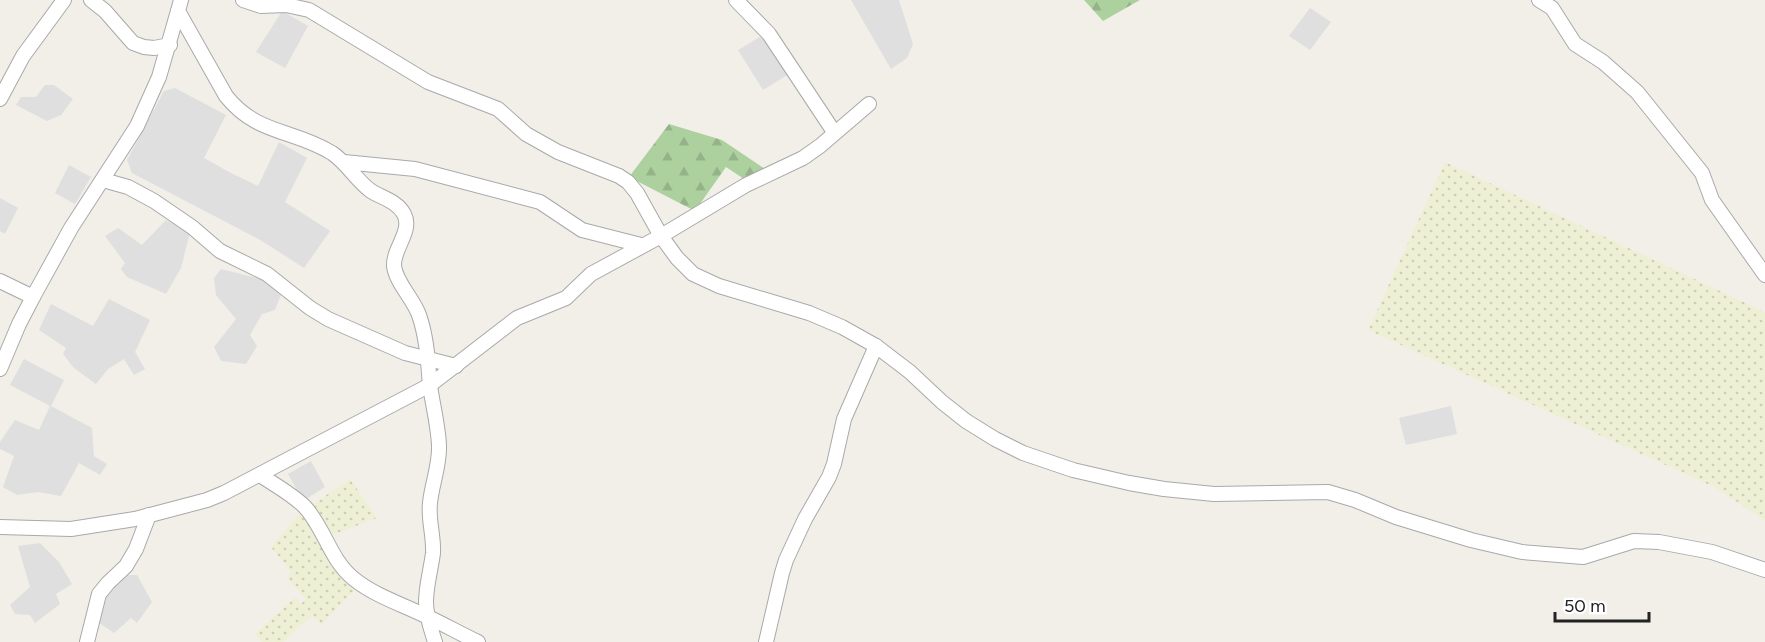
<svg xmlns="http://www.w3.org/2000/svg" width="1765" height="642" font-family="Figtree,sans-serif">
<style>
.residential{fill:#e0dfdf}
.farmland{fill:url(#farmland-dots)}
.forest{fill:url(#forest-firs)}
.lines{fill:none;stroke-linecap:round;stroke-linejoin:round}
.minor-casing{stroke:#a9a9a9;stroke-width:16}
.minor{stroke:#fff;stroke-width:14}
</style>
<defs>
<pattern id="farmland-dots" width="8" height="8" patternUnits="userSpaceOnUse" patternTransform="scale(1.5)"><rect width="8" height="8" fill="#eef0d5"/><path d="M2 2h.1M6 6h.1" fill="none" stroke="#ccceb7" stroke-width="1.8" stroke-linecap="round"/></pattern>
<pattern id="forest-firs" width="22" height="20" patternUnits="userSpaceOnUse" patternTransform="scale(1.5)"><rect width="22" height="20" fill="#add19e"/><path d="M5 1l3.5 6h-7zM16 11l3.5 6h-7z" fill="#95b388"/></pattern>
</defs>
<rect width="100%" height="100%" fill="#f2efe9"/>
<g class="residential">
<polygon points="851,0 899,0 913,44 907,58 891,69"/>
<polygon points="1310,8 1331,22 1310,50 1289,36"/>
<polygon points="282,11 308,26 285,68 256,52"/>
<polygon points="765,34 789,74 763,90 738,50"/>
<polygon points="45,85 54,85 73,99 61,115 47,121 16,105 21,97 36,97"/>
<polygon points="175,88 226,115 204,158 231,173 258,186 279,142 307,158 285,202 330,231 304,268 262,241 132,173 127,160 164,91"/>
<polygon points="69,165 91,177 75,204 55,193"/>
<polygon points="0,198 18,208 5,234 0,231"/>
<polygon points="166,220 190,232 181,268 166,294 127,277 121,269 125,263 105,236 118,228 142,245"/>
<polygon points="221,269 265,280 281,295 275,310 262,314 250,335 257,346 246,364 221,361 214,347 236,319 216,295 214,278"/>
<polygon points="109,299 150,320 135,352 145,369 134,375 124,359 108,369 96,384 74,368 63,354 66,348 39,330 51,304 93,326"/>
<polygon points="24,359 64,380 51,406 92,428 94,456 107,464 100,475 79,463 61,496 38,492 17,495 3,487 14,456 0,449 0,442 15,420 39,430 50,406 10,385"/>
<polygon points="1451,406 1457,434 1406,445 1399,418"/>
<polygon points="311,461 325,487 303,501 288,474"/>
<polygon points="40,543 59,562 72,584 56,594 60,604 35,623 30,615 15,614 10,605 30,587 18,546"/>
<polygon points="124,575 137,575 152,602 137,623 131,618 114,633 98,622 100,603 115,579"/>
</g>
<g class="farmland">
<polygon points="1445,162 1765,312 1765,520 1714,487 1368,330"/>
<polygon points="350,479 377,518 329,536 309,507"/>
<polygon points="301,511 358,587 321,625 312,616 283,642 262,642 255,634 295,597 301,604 306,599 287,578 291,572 271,547"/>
</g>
<g class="forest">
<polygon points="1084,0 1140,0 1103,21"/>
<polygon points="669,124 722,140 768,171 750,183 726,167 695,211 629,177"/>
</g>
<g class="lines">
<defs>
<g id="minor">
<polyline points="91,0 105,11 133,43 144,47 154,48 170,45"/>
<path d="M181,0L178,11L226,96C257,135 293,129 332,153C347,163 356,180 371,191C382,198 397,201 404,214C413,231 393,248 394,266C396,283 413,298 419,315C427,338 428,362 430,386C433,406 438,425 439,445C440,465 432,483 430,503C428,520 434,536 433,553C431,569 426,586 426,602C426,616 431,629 435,642"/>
<polyline points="243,0 261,6 286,5 309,10 428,82 498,109 526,134 558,152 619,176 628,182 637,193 661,236 677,258 693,274 719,286 809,313 842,327 876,346 910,372 942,402 966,421 995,439 1023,453 1073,470 1129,483 1164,489 1214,494 1328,492 1355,500 1396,517 1471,540 1522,552 1583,557 1634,541 1659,542 1712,552 1765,570"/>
<polyline points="736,0 769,34 834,132"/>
<polyline points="1539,0 1552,8 1575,44 1603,62 1637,92 1702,173 1712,200 1765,275"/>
<polyline points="0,99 23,56 64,0"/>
<polyline points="344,162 415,169 540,202 582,230 641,245"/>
<polyline points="103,180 128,187 154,201 192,227 220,251 267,274 310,308 328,319 405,353 456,366"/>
<polyline points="0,281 33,297 19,324 0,369"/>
<polyline points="33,297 71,228 137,126 159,77 178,11"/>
<path d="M260,475C275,485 292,494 305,507C325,529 330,560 354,579C375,596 404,605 428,617C445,625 461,634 478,642"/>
<polyline points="0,527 71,529 135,519 207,500 224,493 430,385 517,318 566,298 591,274 661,236 746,185 803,158 820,146 869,104"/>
<polyline points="87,642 99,594 108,583 126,566 136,549 149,515"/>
<polyline points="766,642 782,573 786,560 805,519 829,477 834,464 844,419 876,346"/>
</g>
</defs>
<use href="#minor" class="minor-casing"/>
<use href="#minor" class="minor"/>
</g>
<path d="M1555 612v9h94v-9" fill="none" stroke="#222222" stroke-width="3"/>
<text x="1564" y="612" font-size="18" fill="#222222" stroke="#ffffff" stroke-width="4.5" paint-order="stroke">50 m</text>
</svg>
